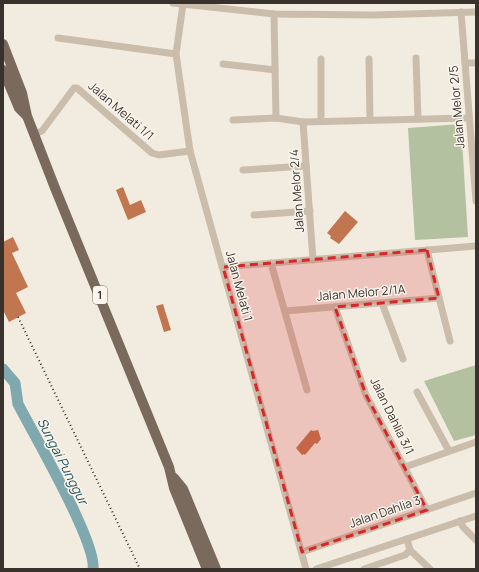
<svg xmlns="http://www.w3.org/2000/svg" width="479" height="572" font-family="Manrope,sans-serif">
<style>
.green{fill:#b3c1a0}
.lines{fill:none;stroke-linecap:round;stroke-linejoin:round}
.river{stroke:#80a8af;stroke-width:11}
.building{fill:#c2764f}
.minor{stroke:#cbbdac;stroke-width:7}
.primary{stroke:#7a695d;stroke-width:10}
.rail{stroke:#39312b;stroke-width:2;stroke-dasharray:1 3;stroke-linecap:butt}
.marked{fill:#d62828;fill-opacity:0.2;stroke:#d62828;stroke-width:3;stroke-dasharray:8 5;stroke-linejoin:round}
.labels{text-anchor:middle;stroke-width:3;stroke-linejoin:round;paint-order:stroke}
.shield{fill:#faf5ed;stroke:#736c65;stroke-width:1}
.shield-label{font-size:11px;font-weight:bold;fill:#39312b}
.street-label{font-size:12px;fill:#39312b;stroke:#faf5ed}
.water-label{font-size:13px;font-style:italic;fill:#21515a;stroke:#faf5ed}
</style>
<rect width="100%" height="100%" fill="#f2ece0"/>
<g class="green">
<polygon points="461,124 468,237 415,240 408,128"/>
<polygon points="476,365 476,435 454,441 424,381"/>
</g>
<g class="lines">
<path class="river" d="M3,369L15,383L18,404C33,433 97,543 93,569"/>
</g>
<g class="building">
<polygon points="123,187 130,205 141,200 146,212 128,220 116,190"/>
<polygon points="345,211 358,222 339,244 330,238 331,236 327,233"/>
<polygon points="13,237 19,250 12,253 28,287 16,293 26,313 9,322 3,310 3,242"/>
<polygon points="163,304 171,330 164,332 156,306"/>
<polygon points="311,430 313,431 318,430 321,439 317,444 315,443 305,455 304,454 302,455 296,448"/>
</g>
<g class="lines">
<g class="minor">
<polyline points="173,3 274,14 374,15 476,12"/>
<polyline points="183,4 176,54 190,151 306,569"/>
<polyline points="461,12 476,201"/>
<polyline points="274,14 276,118"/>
<polyline points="58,38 176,54"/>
<polyline points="416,58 418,119"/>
<polyline points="321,59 321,121"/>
<polyline points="369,59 370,120"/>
<polyline points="465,63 476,63"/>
<polyline points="223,64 275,70"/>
<polyline points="233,120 276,118 303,122 469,118"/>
<polyline points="303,122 313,260"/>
<polyline points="34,134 42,131 74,88 77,88 152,153 159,155 190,151"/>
<polyline points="243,170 306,166"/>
<polyline points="254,215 310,211"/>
<polyline points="427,250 450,341"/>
<polyline points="271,263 307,390"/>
<polyline points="223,267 476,246"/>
<polyline points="382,303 403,359"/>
<polyline points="335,307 366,395 427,510"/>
<polyline points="285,311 439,298"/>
<polyline points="417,392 449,451"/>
<polyline points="405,467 476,442"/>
<polyline points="460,521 463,527 476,540"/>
<polyline points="407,539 410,550 430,569"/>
<polyline points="302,552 476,493"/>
<polyline points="316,569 476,516"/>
<polyline points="364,569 405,555 410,550"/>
</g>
<g class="primary">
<polyline points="3,44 22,93 27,116 55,188 169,467 174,488 207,569"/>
<polyline points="3,70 19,108 26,115"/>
<polyline points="174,478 183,489 216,569"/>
</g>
<polyline class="rail" points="18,317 140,569"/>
</g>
<path class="marked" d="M427,250L439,298L335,307L366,395L427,510L302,552L223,267Z"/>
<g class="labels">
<rect class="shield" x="93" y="286" width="14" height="18" rx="3"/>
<g class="shield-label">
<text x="100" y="299">1</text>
</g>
<g class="street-label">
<text transform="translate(457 107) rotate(-95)" y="4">Jalan Melor 2/5</text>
<text transform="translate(121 111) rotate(41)" y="4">Jalan Melati 1/1</text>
<text transform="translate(297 191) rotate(-94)" y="4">Jalan Melor 2/4</text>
<text transform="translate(239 286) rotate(75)" y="4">Jalan Melati 1</text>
<text transform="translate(361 293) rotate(-5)" y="4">Jalan Melor 2/1A</text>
<text transform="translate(392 416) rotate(64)" y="4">Jalan Dahlia 3/1</text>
<text transform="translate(385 512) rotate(-19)" y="4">Jalan Dahlia 3</text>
</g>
<g class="water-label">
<text transform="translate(63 461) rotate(63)" y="5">Sungai Punggur</text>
</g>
</g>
<rect width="479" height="572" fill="none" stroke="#39312b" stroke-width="8"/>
</svg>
